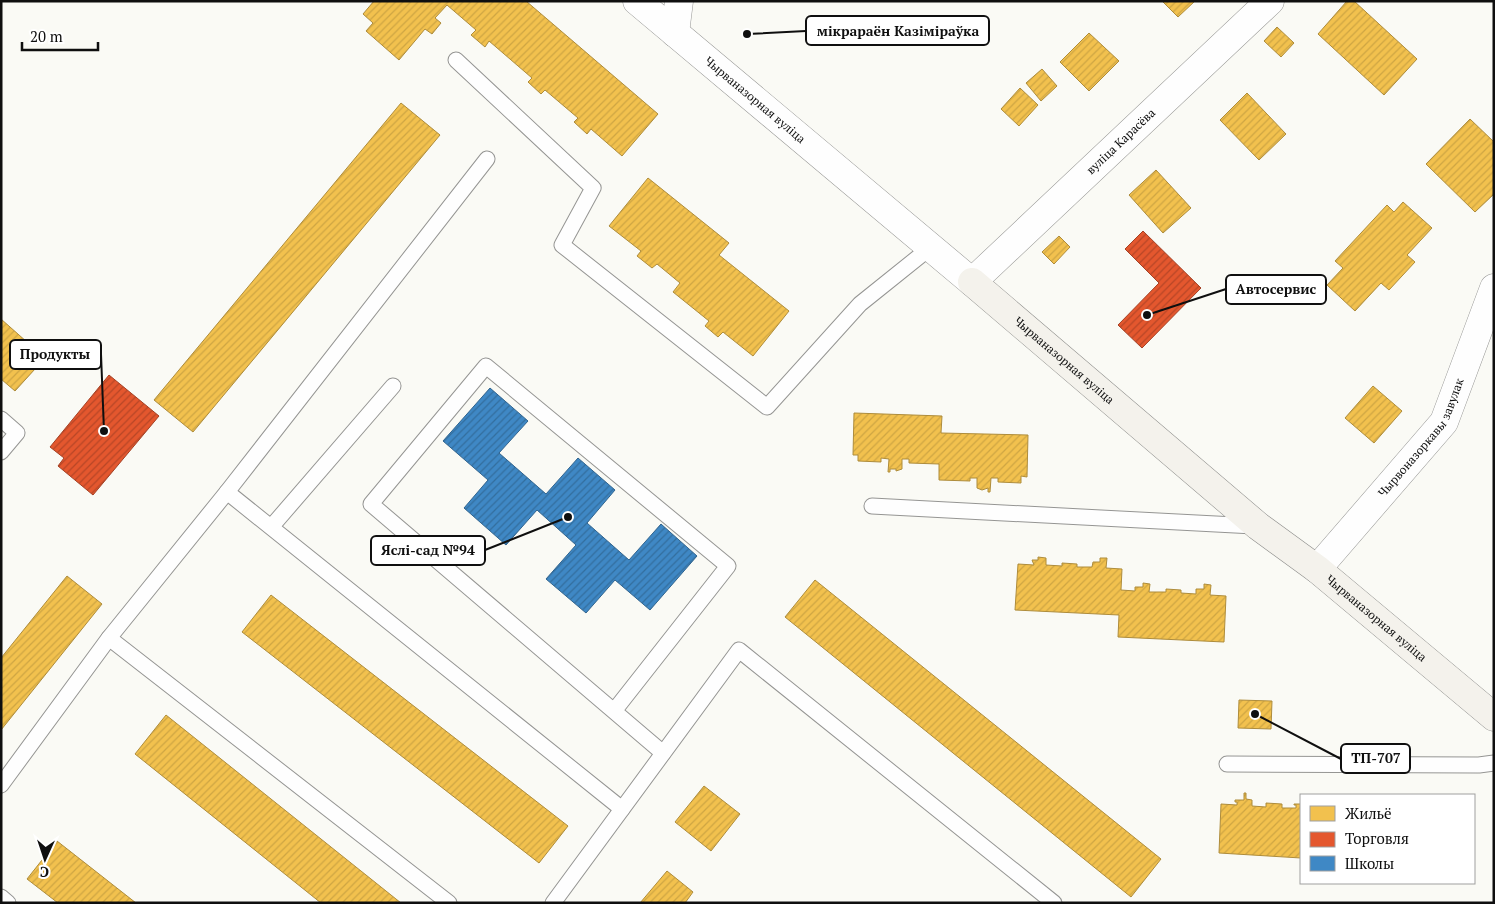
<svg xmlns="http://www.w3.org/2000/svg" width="1495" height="904" font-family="'PT Serif',serif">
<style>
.homes{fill:url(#homes-hatch);stroke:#ae8c3b}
.shops{fill:url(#shops-hatch);stroke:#a44125}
.schools{fill:url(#schools-hatch);stroke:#31648e}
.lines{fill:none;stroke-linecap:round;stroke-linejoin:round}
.lane-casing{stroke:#959593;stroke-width:17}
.street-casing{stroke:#959593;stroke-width:29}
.secondary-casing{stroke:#8b8b89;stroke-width:29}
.lane{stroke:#fefefe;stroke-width:15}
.street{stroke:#fefefe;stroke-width:28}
.secondary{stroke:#f4f2ec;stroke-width:28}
.labels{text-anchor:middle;stroke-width:5;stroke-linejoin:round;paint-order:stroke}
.street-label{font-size:12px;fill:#0f0f0f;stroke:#fff}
.leader{fill:none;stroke:#0f0f0f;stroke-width:2}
.callout-dot{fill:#0f0f0f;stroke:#fff;stroke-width:2}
.callout{fill:#fff;stroke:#0f0f0f;stroke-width:2}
.callout-label{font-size:14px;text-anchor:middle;font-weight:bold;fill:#0f0f0f}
</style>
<defs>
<pattern id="homes-hatch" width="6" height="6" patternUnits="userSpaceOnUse" patternTransform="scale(1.25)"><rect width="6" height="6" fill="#f2c14e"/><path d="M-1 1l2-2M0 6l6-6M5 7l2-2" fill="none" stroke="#cea543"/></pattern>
<pattern id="shops-hatch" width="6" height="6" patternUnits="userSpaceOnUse" patternTransform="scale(1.25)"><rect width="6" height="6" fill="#e4572e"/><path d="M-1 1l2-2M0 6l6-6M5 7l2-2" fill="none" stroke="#b74626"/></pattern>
<pattern id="schools-hatch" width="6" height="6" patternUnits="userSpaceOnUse" patternTransform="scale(1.25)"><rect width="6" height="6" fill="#3f88c5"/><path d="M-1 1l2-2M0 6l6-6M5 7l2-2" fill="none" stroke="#336e9e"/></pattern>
</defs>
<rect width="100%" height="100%" fill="#fafaf5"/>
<g class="homes">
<polygon points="374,1 526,1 658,114 622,156 591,129 587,134 574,122 578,118 545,90 541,94 528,82 532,78 489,41 485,47 471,35 476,30 447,5 435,18 441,23 432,34 425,29 399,60 366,31 373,23 363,14"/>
<polygon points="1162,1 1195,1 1178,17"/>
<polygon points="1347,1 1354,1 1417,59 1384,95 1318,34"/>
<polygon points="1277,27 1294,43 1281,57 1264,41"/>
<polygon points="1089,33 1119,61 1089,91 1060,62"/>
<polygon points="1042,69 1057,86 1041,101 1026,83"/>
<polygon points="1020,88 1038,105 1019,126 1001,109"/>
<polygon points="1247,93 1286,134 1259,160 1220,120"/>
<polygon points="401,103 440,135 193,432 154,400"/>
<polygon points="1470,119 1494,142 1494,194 1475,212 1426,164"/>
<polygon points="1156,170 1191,208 1163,233 1129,195"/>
<polygon points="648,178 729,243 719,255 789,311 753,356 723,332 718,337 705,326 709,321 673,292 680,283 657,264 652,268 637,256 641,251 609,226"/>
<polygon points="1403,202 1432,228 1407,255 1415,262 1389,290 1381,283 1355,311 1327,285 1343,268 1335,261 1387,205 1394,212"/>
<polygon points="1059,236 1070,247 1054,264 1042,252"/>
<polygon points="1,319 45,358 15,391 1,379"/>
<polygon points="1373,386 1402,411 1374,443 1345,418"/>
<polygon points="854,413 942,416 941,433 1028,435 1027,477 1021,476 1021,483 998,482 998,478 991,478 990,492 988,492 988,488 982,490 977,488 977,478 970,478 970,481 939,480 939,464 909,463 909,459 902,459 902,469 896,471 896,469 890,469 890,472 888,472 889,459 881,458 881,462 858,461 858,455 853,455"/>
<polygon points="1038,557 1046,558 1046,565 1062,566 1062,563 1077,564 1077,567 1092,567 1093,562 1100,562 1100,558 1107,558 1106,568 1122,569 1121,590 1135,591 1135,587 1143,587 1143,583 1150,584 1149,592 1166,592 1166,589 1181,590 1181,593 1196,594 1196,589 1204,589 1204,584 1211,585 1210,595 1226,596 1224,642 1118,637 1119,615 1015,610 1018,564 1034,565 1032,560 1038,560"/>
<polygon points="67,576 102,604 1,730 1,658"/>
<polygon points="815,580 1161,859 1131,897 785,617"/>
<polygon points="271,595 568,826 539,863 242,632"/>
<polygon points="1239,700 1272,701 1271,729 1238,728"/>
<polygon points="166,715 401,903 321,903 135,754"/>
<polygon points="704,786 740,814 711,851 675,822"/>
<polygon points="1244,793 1246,793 1246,799 1252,800 1252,806 1266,807 1266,803 1282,804 1282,808 1296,808 1296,805 1294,805 1294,804 1301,804 1301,858 1219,853 1221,804 1237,805 1237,802 1235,802 1235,800 1244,800"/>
<polygon points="57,841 136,903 58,903 27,879"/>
<polygon points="667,871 693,892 685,903 640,903"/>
</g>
<g class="shops">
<polygon points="1143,231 1201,288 1142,348 1118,325 1159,283 1125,249"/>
<polygon points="109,375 159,416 93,495 58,466 64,458 50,447"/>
</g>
<polygon class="schools" points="490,388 528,421 499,453 546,494 578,458 615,490 587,523 629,560 661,524 697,556 650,610 615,580 586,613 546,579 576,545 537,510 506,545 464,508 488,480 443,441"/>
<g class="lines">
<defs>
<g id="lane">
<polyline points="456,60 593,188 562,245 767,407 860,304 931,247"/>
<polyline points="1,419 17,433 1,452"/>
<polyline points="227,492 622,809"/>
<polyline points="872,506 1254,526"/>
<polyline points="272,526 393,386"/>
<polyline points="109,638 449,903"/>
<polyline points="614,711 728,566 486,366 371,504 663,753"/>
<polyline points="1227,764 1479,765 1494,763"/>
<polyline points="1,785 109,638 227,492 487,159"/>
<polyline points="1,897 8,903"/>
<polyline points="553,903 739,650 1054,903"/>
</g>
<g id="street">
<path id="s1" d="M637,1L972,282L1270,1"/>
<polyline points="675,33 679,1"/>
<path id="s2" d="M1317,569L1444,422L1494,288"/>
</g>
<g id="secondary">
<path id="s3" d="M972,282L1258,526L1317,569L1494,717"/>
</g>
</defs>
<use href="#lane" class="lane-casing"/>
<use href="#street" class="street-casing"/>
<use href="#secondary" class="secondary-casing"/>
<use href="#lane" class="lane"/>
<use href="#street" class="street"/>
<use href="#secondary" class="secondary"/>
</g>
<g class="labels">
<g class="street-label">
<text dy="4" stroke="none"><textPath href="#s1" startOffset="154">Чырваназорная вуліца</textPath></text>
<text dy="4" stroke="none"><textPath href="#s1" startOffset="642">вуліца Карасёва</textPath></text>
<text dy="4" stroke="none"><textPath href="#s3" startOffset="121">Чырваназорная вуліца</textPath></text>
<text dy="4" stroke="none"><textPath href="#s2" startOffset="169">Чырвоназоркавы завулак</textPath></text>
<text dy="4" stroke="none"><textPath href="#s3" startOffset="526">Чырваназорная вуліца</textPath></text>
</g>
</g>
<path class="leader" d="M747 34L806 31M1147 315L1226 289M104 431L101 354M568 517L485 550M1255 714L1341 759"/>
<g class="callout-dot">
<circle cx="747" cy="34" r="5"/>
<circle cx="1147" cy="315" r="5"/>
<circle cx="104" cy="431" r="5"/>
<circle cx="568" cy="517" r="5"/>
<circle cx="1255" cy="714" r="5"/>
</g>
<g class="callout">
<rect x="806" y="16" width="183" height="29" rx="5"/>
<rect x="1226" y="275" width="100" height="29" rx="5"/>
<rect x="10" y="340" width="91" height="29" rx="5"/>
<rect x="371" y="536" width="114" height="29" rx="5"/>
<rect x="1341" y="744" width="69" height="29" rx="5"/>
</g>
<g class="callout-label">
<text x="898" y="36">мікрараён Казіміраўка</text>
<text x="1276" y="294">Автосервис</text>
<text x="55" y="359">Продукты</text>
<text x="428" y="555">Яслі-сад №94</text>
<text x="1376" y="763">ТП-707</text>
</g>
<rect width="1495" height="904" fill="none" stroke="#0f0f0f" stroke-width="5"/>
<rect x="1300" y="794" width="175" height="90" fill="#ffffff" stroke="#9f9f9f"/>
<rect x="1310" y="806" width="25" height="15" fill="#f2c14e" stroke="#9f9f9f"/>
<text x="1345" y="819" font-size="15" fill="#0f0f0f">Жильё</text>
<rect x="1310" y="832" width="25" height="15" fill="#e4572e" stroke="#9f9f9f"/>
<text x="1345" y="844" font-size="15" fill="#0f0f0f">Торговля</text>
<rect x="1310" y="856" width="25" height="15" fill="#3f88c5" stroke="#9f9f9f"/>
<text x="1345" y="869" font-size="15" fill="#0f0f0f">Школы</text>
<g transform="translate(45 859) rotate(183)" stroke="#ffffff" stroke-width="4" paint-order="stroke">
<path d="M0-4L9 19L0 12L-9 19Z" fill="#0f0f0f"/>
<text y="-8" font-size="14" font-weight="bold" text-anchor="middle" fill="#0f0f0f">С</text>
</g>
<path d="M22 42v8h76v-8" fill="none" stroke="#0f0f0f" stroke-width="2.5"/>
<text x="30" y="42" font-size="15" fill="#0f0f0f" stroke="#ffffff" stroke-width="4" paint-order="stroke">20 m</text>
</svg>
